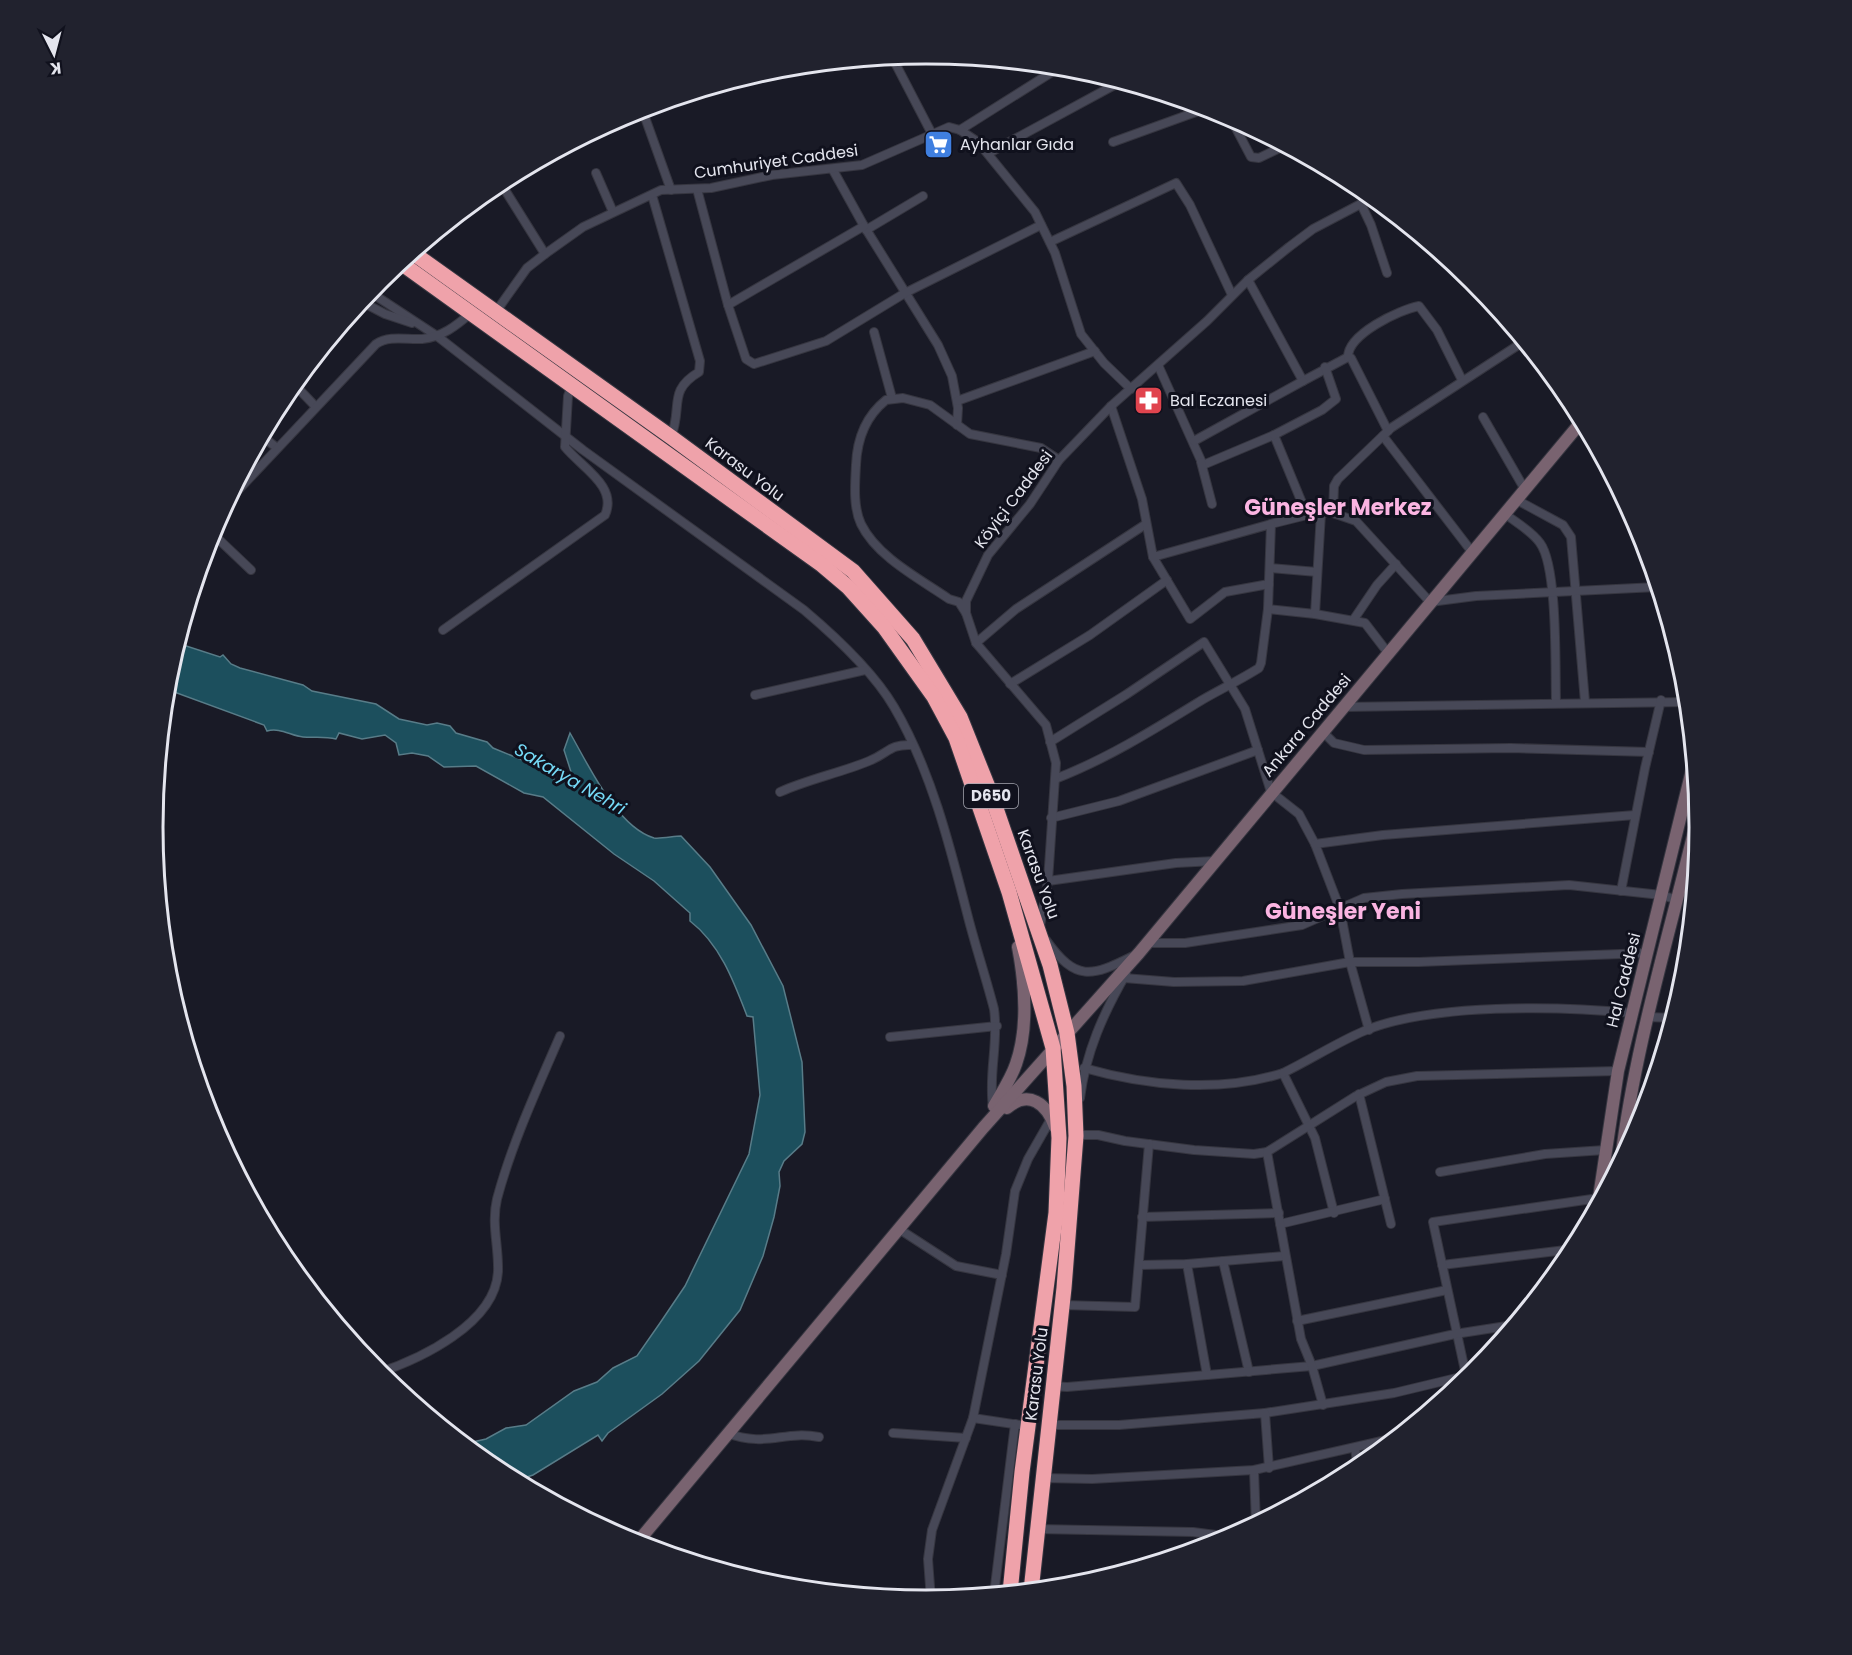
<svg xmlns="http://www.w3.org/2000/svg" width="1852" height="1655" font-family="Poppins,sans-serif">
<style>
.water{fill:#1c4f5d;stroke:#587c88;stroke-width:1.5}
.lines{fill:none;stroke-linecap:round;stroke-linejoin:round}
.street-casing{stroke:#363640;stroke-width:10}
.secondary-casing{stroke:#363640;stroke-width:14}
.highway-casing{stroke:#363640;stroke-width:17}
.street{stroke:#474857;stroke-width:8}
.secondary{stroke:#796370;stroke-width:12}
.highway{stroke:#efa2aa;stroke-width:15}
.labels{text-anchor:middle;stroke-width:6;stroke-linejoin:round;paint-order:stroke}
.shield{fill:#10111d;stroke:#a4a5af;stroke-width:1.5}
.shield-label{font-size:15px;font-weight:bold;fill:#e4e5ee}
.poi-label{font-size:16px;fill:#e4e5ee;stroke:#10111d;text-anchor:start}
.street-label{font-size:16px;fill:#e4e5ee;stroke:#10111d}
.water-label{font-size:18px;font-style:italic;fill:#75daf7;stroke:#10111d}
.district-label{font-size:22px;font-weight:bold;fill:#fbb4e2;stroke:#10111d}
.rim{fill:none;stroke:#e4e5ee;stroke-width:3}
</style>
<rect width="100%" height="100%" fill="#191a26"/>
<path class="water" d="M177,643L220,657L223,655L231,664L240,668L303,685L312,691L376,704L399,719L427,725L437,723L450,726L456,733L487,742L493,748L544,769L555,780L565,782L572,775L564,750L570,733C589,766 617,827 654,838C661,839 674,836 681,836L710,867L751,925L783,986L802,1062L805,1132L802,1144L784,1161L779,1172L780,1186L774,1217L763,1256L740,1310L699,1361L662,1394L608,1433L602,1441L598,1435L533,1475L515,1481L496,1470L464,1444L486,1439L506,1428L526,1425L574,1391L597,1382L613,1368L637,1356L660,1323L685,1286L749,1154L760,1095L753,1017L747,1016C734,982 720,944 690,921V913L654,881L614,854L543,797L524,793L476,766L444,767L428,756L412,753L399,755L396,743L385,735L362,739L339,733L336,739C324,736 314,738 303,737C291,736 280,727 267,731L264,725L166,689Z"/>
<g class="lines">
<defs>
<g id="street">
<polyline points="892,57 932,134"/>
<polyline points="642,109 671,190"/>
<polyline points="1230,117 1251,157 1259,158 1284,146"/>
<polyline points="960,130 1060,67"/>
<polyline points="1113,142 1207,108"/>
<polyline points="989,153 1120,82"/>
<polyline points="833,170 864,226 938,345 952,376 958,408 957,425"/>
<polyline points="596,173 613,212"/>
<polyline points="500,182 545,254"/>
<polyline points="697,189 728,305 746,359 754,364 826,341 905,293 1041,225"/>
<path d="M652,195L700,361L699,372C667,391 683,407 671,437"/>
<polyline points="1361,204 1371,225 1387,273"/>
<polyline points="866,230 923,196"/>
<polyline points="1050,242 1176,183 1190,205 1232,295"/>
<polyline points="1248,280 1303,381 1348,357 1351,358 1388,431"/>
<path d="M370,292L437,336L583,450L804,610C836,637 873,671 894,707C931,770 950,846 968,917C976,948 986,978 994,1009C999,1042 988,1074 993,1107"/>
<polyline points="362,302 385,314 412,323"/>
<polyline points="728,305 864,226"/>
<polyline points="495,313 527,268 545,254 583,227 661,190 711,188 772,175 862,165 949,127 960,130 978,142 1035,212 1055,253 1081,334 1104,363 1131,389"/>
<polyline points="874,332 892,398"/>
<path d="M1348,357C1348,334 1399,310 1419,306L1437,330L1462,380"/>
<polyline points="1158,365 1203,465 1274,435 1307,515 1271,524"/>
<polyline points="294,384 316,407"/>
<polyline points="957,401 1095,351"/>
<polyline points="1483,417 1524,488"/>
<polyline points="1274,435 1322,410 1336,399 1325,367"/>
<polyline points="262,436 277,448"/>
<polyline points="1383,436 1472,552"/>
<polyline points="1194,441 1303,381"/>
<polyline points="1201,462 1212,504"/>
<polyline points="1515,499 1563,525 1571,537 1585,702"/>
<path d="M228,501L376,344C390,335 406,340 422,339C442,337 456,326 471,313"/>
<polyline points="1333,513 1334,486 1338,479 1391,428 1523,342"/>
<path d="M1504,513C1515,522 1532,531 1540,543C1558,567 1555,669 1556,702"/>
<polyline points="1307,515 1330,512 1356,521 1430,602 1476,596 1657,587"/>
<polyline points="211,532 251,570"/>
<polyline points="1153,557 1190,619 1225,592 1269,584"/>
<polyline points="1270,568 1317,572"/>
<polyline points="1268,609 1315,614 1321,513"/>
<path d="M966,613L959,602L949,599C920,579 877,557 861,524C853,507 855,484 856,465C857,440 866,416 886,400L903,398L930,405L970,434L1041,448L1059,460"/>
<polyline points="1315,614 1365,623 1388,653"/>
<polyline points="1354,619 1377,585 1396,564"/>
<path d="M443,630L605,515C618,486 581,467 565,447L568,396L572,385"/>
<polyline points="976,643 1016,609 1146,524"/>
<polyline points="1010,684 1090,635 1167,580"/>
<polyline points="755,695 865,670"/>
<polyline points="1343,707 1687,702"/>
<polyline points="1322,731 1334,743 1364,750 1511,748 1649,752"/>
<polyline points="1050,742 1127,694 1204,642 1245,709 1271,792 1299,814 1315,844 1340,909 1350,962 1369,1030"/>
<path d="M1055,779C1107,759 1155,729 1202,700C1221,689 1240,680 1259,668L1261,663L1268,609L1271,524L1153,557L1142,499L1111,406"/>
<path d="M780,792C809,779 840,773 869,761C889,753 889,744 912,745"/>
<polyline points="1051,818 1119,801 1258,750"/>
<polyline points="1315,844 1383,835 1635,815"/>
<polyline points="1048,881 1176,863 1215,861"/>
<polyline points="1621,891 1645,768 1661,700"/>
<polyline points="1040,926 1048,881 1056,763 1046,725 976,643 966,613 966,601 988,555 1030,504 1059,460 1111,406 1207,321 1248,280 1289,247 1313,229 1372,198"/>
<path d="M1046,940C1076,982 1091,977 1133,956"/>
<polyline points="1147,943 1185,943 1302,925 1364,898 1402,894 1569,885 1661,895 1678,900"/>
<polyline points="1124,978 1174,982 1243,981 1350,962 1419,962 1646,953"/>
<polyline points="1648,1017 1673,1018"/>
<polyline points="890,1037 997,1026"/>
<path d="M1084,1068C1147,1086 1220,1093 1283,1073L1315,1138L1334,1213"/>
<path d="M1283,1073C1310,1060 1336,1043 1364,1031C1430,1003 1560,1006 1632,1013"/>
<polyline points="1359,1094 1391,1224"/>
<path d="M1080,1098C1086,1052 1103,1014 1126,974"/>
<polyline points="1627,1113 1642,1118"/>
<polyline points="1076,1135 1098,1135 1125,1141 1194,1150 1254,1154 1267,1152"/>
<polyline points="1440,1172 1545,1154 1605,1150"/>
<polyline points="1142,1217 1279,1213"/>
<polyline points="1280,1224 1385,1199"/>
<polyline points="899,1229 956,1266 1002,1275"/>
<polyline points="1223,1261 1249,1372"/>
<polyline points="1187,1264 1207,1375"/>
<polyline points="1139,1265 1187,1264 1284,1256"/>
<polyline points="1442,1265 1574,1249"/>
<polyline points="1062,1305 1135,1307 1149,1144"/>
<polyline points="1297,1321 1447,1290"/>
<path d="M378,1373C420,1359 495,1324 498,1272C499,1247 491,1224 497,1199C512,1143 537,1089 560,1036"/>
<polyline points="1467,1380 1433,1222 1599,1198"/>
<polyline points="1052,1386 1067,1387 1312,1366 1455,1334 1513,1325"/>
<polyline points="1323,1405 1312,1366 1301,1339 1267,1152 1356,1096 1386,1082 1417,1076 1618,1071"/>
<polyline points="1265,1413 1394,1393 1473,1374"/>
<polyline points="973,1418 1020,1425"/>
<polyline points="1048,1425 1119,1425 1265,1413 1269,1468"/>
<path d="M727,1433C766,1448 784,1430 819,1437"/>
<polyline points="893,1433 966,1438"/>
<polyline points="1355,1448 1358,1469"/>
<polyline points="1254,1470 1256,1524"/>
<polyline points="1042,1478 1092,1479 1254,1470 1395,1438"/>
<polyline points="1036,1529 1193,1532 1231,1537"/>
<polyline points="994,1594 1015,1424"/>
<polyline points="931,1600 928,1559 932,1530 973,1418 1006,1254 1015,1191 1028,1159 1052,1117"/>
</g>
<g id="secondary">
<path d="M994,1106C1002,1092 1011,1079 1016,1064C1029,1027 1025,984 1018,947"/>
<path d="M1007,1108C1029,1089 1047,1104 1055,1127"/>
<path d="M1621,1160C1635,1044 1671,930 1698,815"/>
<polyline points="1598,1204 1618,1071 1693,766"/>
<polyline points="636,1544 983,1128 1139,953 1582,421"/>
</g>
<g id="highway">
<polyline points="413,253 671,437 853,571 913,639 960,717 992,797 1050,965 1067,1033 1074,1086 1076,1136 1064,1288 1031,1591"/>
<polyline points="401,263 822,565 848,587 884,627 934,697 956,738 1009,892 1053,1048 1059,1138 1056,1213 1022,1472 1010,1593"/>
</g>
</defs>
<use href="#street" class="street-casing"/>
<use href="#secondary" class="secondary-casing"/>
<use href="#highway" class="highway-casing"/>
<use href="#street" class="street"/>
<use href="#secondary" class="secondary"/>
<use href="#highway" class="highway"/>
</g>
<defs>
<symbol id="supermarket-square" viewBox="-11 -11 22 22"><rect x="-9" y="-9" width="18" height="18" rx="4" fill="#3f7fe0" stroke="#10111d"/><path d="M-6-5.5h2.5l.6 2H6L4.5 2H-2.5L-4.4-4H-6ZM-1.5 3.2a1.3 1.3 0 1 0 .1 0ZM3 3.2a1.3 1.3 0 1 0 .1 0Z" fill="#fff"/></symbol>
<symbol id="pharmacy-square" viewBox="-11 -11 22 22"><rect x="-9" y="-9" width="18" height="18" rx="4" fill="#e0444e" stroke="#10111d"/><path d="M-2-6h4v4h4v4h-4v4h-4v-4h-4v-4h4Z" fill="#fff"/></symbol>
</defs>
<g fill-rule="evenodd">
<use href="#supermarket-square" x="922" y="128" width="33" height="33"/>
<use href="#pharmacy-square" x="1132" y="384" width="33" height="33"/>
</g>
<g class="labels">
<rect class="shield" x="964" y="784" width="54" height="24" rx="4.5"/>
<g class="shield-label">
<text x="991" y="801">D650</text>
</g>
<g class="poi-label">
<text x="960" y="150">Ayhanlar Gıda</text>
<text x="1170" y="406">Bal Eczanesi</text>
</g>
<g class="street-label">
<text transform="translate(776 161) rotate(-8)" y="6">Cumhuriyet Caddesi</text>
<text transform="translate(745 469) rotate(37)" y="6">Karasu Yolu</text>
<text transform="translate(1013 499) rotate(-53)" y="6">Köyiçi Caddesi</text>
<text transform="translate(1306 725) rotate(-50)" y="6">Ankara Caddesi</text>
<text transform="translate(1039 874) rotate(70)" y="6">Karasu Yolu</text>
<text transform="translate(1623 980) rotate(-76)" y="6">Hal Caddesi</text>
<text transform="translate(1036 1374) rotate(-83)" y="6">Karasu Yolu</text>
</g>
<g class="water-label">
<text transform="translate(570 779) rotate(30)" y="6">Sakarya Nehri</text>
</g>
<g class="district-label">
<text x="1338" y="515">Güneşler Merkez</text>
<text x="1343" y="919">Güneşler Yeni</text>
</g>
</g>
<path d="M0 0H1852V1655H0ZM163 827a763 763 0 1 1 1526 0a763 763 0 1 1-1526 0Z" fill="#21222e" fill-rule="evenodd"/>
<path class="rim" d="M163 827a763 763 0 1 1 1526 0a763 763 0 1 1-1526 0Z"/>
<g transform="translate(54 54) rotate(174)" stroke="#10111d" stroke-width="4.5" paint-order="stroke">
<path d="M0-4.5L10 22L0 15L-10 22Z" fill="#e4e5ee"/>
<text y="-9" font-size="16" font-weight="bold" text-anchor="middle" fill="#e4e5ee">K</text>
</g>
</svg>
